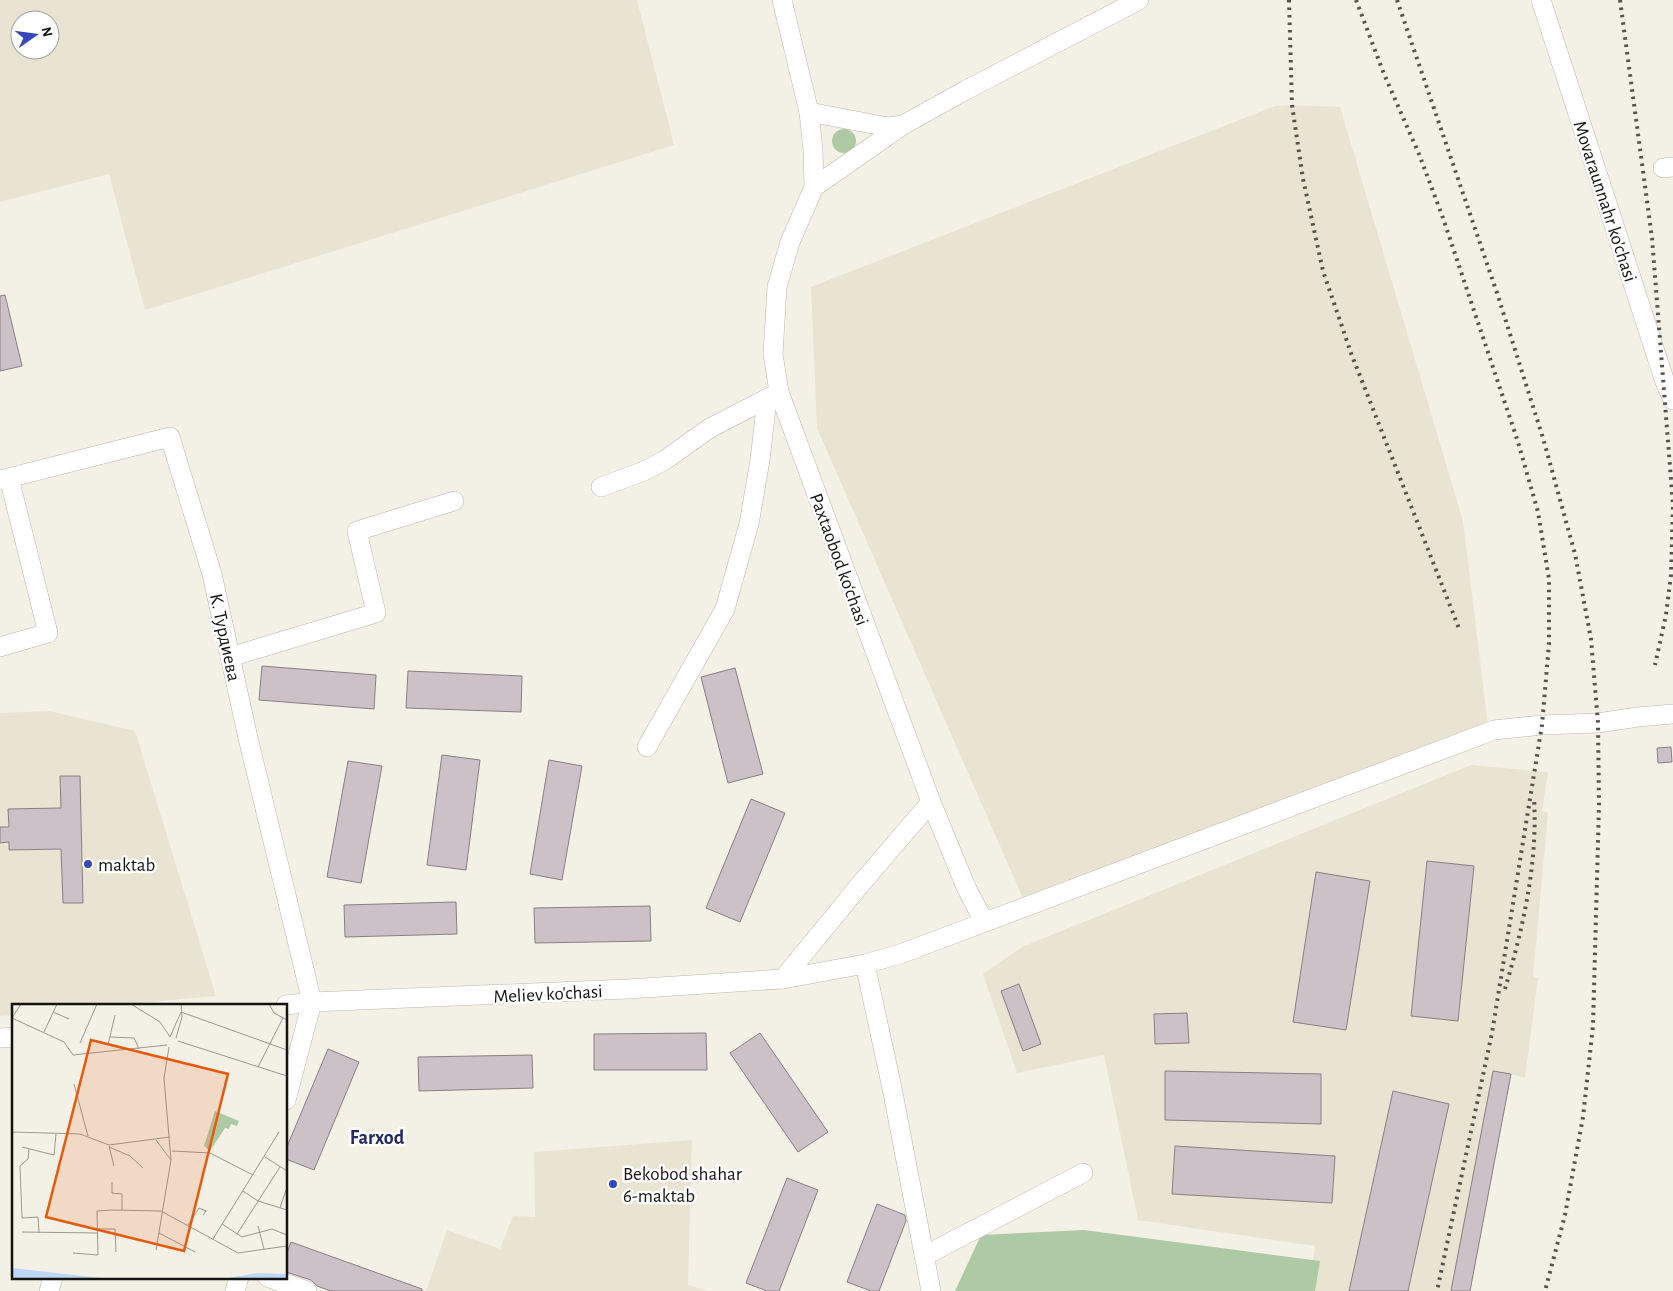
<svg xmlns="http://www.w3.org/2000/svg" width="1673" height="1291" font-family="'Alegreya Sans',sans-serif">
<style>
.built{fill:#e9e3d2;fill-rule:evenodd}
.green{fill:#adcaa4}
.building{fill:#cbc1c6;stroke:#897f84}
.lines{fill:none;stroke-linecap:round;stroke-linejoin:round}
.minor-casing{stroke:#bab7ae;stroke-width:20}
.minor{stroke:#fff;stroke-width:19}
.rail{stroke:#54524d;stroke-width:4;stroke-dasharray:2.5 5;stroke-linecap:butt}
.poi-dot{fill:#3847ba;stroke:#fff;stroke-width:2}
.labels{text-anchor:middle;stroke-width:5;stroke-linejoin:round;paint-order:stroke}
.street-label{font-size:19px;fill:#141310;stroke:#fff}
.poi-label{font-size:19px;fill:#141310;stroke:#fff;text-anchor:start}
.neighbourhood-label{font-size:20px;font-weight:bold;fill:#212c64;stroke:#fff}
.inset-road{fill:none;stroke:#9a9890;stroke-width:1}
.view{fill:#e8590c;fill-opacity:0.15;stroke:#e8590c;stroke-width:2.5}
.inset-edge{fill:none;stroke:#141310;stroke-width:2.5}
</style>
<rect width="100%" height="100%" fill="#f3f0e6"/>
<g class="built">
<path d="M0,0H637L674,145L145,310L109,174L0,202ZM20,20H50V50H20Z"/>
<polygon points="1292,105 1340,107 1463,521 1490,742 1029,912 817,428 811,287 1275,106"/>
<polygon points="49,711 135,731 216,996 116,1005 14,1005 14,1015 0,1016 0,713"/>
<polygon points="1471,765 1548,772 1542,811 1548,813 1533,977 1538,978 1525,1078 1511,1074 1470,1291 1309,1291 1315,1246 1138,1220 1104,1055 1017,1073 983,974 1022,947"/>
<polygon points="692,1140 688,1285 708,1291 426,1291 447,1230 500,1249 513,1216 535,1217 534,1152"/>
</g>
<g class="green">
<circle cx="844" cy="141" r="12"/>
<polygon points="1084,1230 1320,1261 1315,1291 955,1291 981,1235"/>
</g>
<g class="building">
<polygon points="5,295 22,366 0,371 0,296"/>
<polygon points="262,666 376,675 374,709 259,700"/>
<polygon points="735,668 763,774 728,783 701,677"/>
<polygon points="408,671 522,676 521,712 406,708"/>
<polygon points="1671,747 1672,762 1658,763 1657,748"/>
<polygon points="442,755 480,760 466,870 427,865"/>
<polygon points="549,760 582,766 562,880 530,874"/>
<polygon points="348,761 382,766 361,883 327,877"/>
<polygon points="60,776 80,776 83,903 63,903 61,849 9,850 9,842 0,843 0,827 9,827 8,809 61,808"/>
<polygon points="751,799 785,813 740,922 706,908"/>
<polygon points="1427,861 1474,866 1458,1021 1411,1016"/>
<polygon points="1316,872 1370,881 1346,1030 1293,1022"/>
<polygon points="456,902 457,934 345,937 344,905"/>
<polygon points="650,906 651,941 535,943 534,908"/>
<polygon points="1019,984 1041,1044 1023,1051 1001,991"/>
<polygon points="1187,1013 1189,1043 1155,1044 1154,1014"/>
<polygon points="706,1033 707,1070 594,1070 594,1034"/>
<polygon points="760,1033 828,1132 798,1152 730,1053"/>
<polygon points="328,1049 359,1062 314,1170 286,1159 286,1149"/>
<polygon points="532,1055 533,1088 419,1091 418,1057"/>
<polygon points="1165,1071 1321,1074 1321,1124 1165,1120"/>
<polygon points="1493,1071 1511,1074 1470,1291 1451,1291"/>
<polygon points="1393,1091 1449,1104 1408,1291 1349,1291"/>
<polygon points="1175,1146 1335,1156 1332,1203 1172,1194"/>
<polygon points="787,1178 818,1190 779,1291 767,1291 746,1283"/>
<polygon points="877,1204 905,1215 906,1221 879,1291 871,1291 847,1282"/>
<polygon points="291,1242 422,1289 422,1291 331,1291 317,1286 311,1280 286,1272 286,1256"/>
</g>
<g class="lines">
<defs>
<g id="minor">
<polyline points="782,0 809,112 813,150 814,187 790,242 777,287 773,354 779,392 931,802 966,887 984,922"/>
<polyline points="1541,0 1664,379 1673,400"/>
<polyline points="809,112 888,127 903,125"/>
<polyline points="1663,168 1673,167"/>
<polyline points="814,187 903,125 966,90 1139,0"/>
<polyline points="0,480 170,437 212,574 248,738 312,1002 286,1100"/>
<polyline points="601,487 644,471 665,460 710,428 776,394"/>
<polyline points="0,647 48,633 9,478"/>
<polyline points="230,657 376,613 357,531 454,501"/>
<polyline points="647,747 725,609 749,524 760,460 767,399"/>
<polyline points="865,964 892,1088 931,1291"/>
<polyline points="783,979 865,964 903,953 1494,730 1542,725 1598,723 1638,717 1673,714"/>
<polyline points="286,1005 312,1002 628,989 783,979 859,886 931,802"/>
<polyline points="0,1038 14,1037"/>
<polyline points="924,1256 1083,1173"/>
<polyline points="267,1277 307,1291"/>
<polyline points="49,1291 53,1277"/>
<polyline points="235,1291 239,1277"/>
</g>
</defs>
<use href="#minor" class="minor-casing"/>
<use href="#minor" class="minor"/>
<g class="rail">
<polyline points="1289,0 1292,105 1303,179 1323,271 1351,353 1460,631"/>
<polyline points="1356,0 1384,74 1419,154 1443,218 1518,442 1538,512 1549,579 1549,644 1542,725 1492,1033 1437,1291"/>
<polyline points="1397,0 1497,293 1543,438 1575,554 1591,639 1598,723 1599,805 1593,1026 1583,1117 1565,1215 1545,1291"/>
<polyline points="1620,0 1652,238 1673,505 1671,575 1666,615 1655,665"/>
<path d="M1505,989C1523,928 1538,863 1534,798"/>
</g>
</g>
<g class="poi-dot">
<circle cx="88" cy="864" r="5"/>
<circle cx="613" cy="1184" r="5"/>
</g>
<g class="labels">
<g class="street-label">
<text transform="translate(1606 201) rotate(72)" y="7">Movaraunnahr ko'chasi</text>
<text transform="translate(840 559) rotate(70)" y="7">Paxtaobod ko‘chasi</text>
<text transform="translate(226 637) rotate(78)" y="7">К. Турдиева</text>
<text transform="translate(548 993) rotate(-3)" y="7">Meliev ko'chasi</text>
</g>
<g class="poi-label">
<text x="98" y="871">maktab</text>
<text x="623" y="1180">Bekobod shahar<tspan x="623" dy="22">6-maktab</tspan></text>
</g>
<g class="neighbourhood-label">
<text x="377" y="1144">Farxod</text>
</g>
</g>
<g transform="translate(12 1004)">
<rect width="275" height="275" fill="#f3f0e6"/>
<path d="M203,107L227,117L225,122L219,120L217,125L213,124L198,147L192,142Z" fill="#adcaa4"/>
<path d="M0,264L89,274L113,275H0ZM246,269L275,270V275H211Z" fill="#bed7f7"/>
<path class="inset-road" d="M9,0L0,14L52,38L61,51L155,41M119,0L148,18L158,33M257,0L262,9L275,16M41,8L57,15M169,8L275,46M32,28L45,0M98,33L122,34L127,45M158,33L169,8M164,34L170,13L169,0M166,37L275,72M68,39L85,0M96,41L103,11M157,43L152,74L159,156M246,63L271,14M62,80L76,132M0,128L68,130L97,141L158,133M97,142L102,162M10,143L42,151L44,130M97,143L118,152L131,164M160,147L198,149L241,171M253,153L275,167M8,162L10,214L26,213L27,229M8,162L16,155L17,145M100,178V189L110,190V206M231,187L246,197L275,206M268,204L275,183M210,220L230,233L260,225L275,231M176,221L187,204L194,207L191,211M246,222L252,245M85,225H103L104,248M10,228L86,229M147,229L183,248M225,230L268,163M201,235L267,128M144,246L159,156L144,136M61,249L86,251L85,207L101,206L149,207L226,249L275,242"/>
<path class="view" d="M79,36L216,70L172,247L34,213Z"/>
<rect width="275" height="275" class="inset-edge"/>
</g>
<g transform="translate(35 35) rotate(76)"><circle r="24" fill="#ffffff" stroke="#a1a19f"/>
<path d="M0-4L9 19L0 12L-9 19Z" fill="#3847ba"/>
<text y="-8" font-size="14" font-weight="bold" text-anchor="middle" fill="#141310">N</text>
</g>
</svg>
